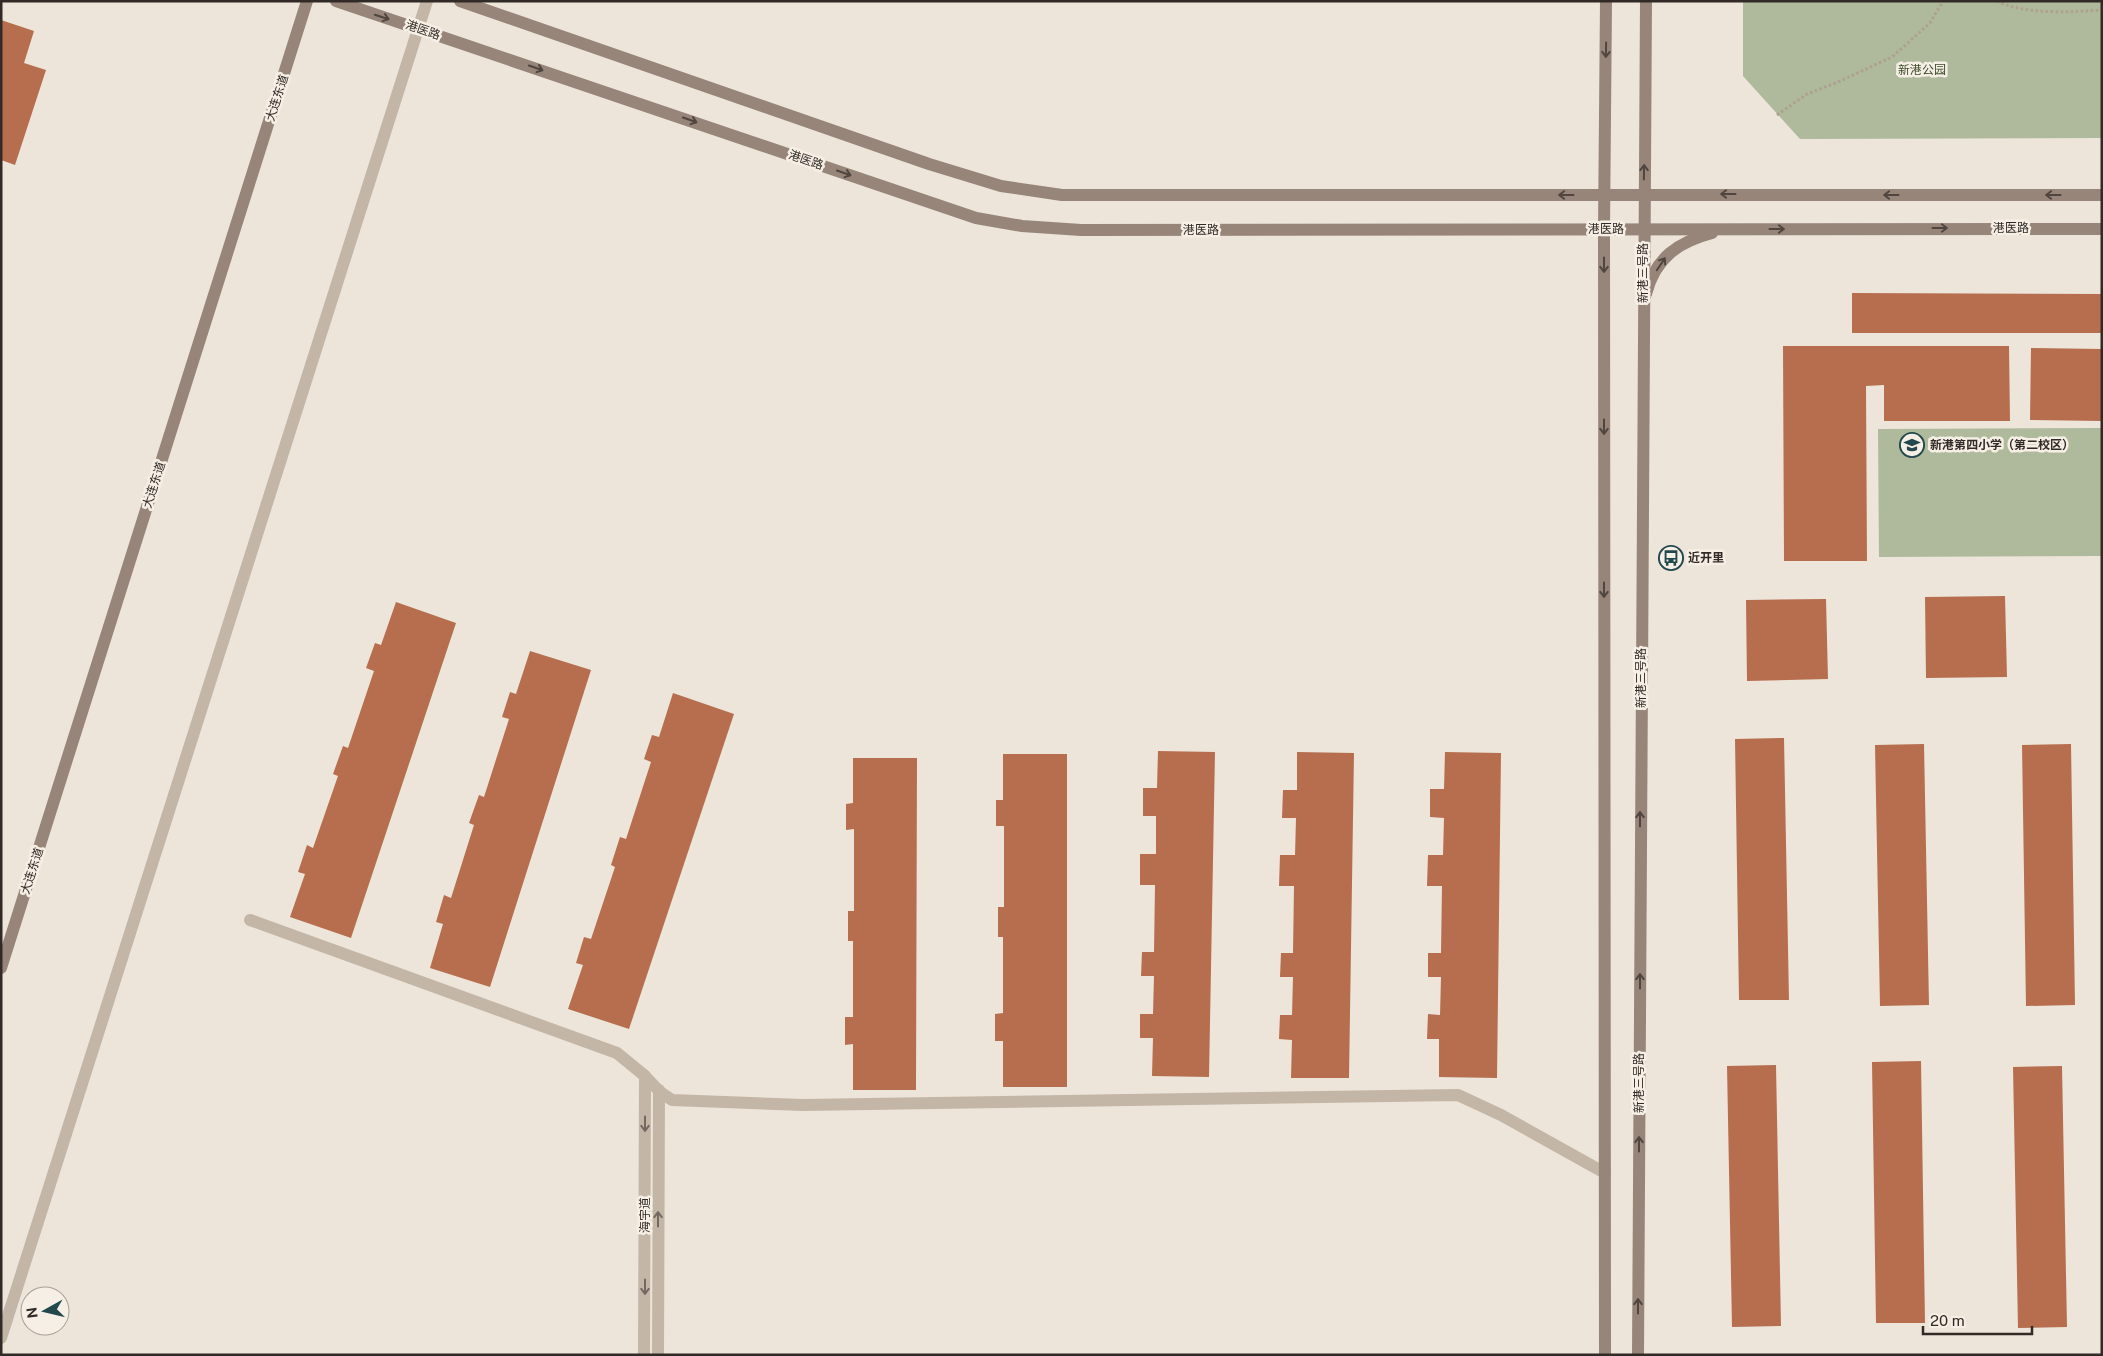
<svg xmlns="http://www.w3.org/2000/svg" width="2103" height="1356" font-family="'Public Sans','Noto Sans SC',sans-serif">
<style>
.green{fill:#aeba9b}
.building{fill:#b66e4f}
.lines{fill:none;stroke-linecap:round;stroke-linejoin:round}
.path{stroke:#afa091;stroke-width:3;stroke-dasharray:2.5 2.5;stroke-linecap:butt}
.street{stroke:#c3b6a7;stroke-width:12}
.secondary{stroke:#978579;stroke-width:12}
.oneway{stroke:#50453f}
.oneway2{stroke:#736960}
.labels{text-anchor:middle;stroke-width:5;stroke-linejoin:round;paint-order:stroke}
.street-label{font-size:12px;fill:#312a26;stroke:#f6efe5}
.park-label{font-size:12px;fill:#3f4c2d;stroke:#f6efe5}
.poi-label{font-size:12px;font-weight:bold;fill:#312a26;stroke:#f6efe5;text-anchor:start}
</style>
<rect width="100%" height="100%" fill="#ede5d9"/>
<g class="green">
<polygon points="1743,1 2102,1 2102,138 1800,139 1743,76"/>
<polygon points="2102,428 2102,556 1879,557 1878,429"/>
</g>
<g class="building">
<polygon points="1,20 34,31 24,63 46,70 15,165 1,160"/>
<polygon points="1852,293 2102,294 2102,333 1852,333"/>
<polygon points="1783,346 2009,346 2010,421 1884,421 1884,385 1866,386 1867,561 1784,561"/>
<polygon points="2031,348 2102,349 2102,421 2030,420"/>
<polygon points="2005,596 2007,677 1926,678 1925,597"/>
<polygon points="1826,599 1828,679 1747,681 1746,600"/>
<polygon points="396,602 456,623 351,938 290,917 305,874 298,872 307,845 313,848 338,776 333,774 343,746 348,748 374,671 366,668 375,643 381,645"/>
<polygon points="530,651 591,670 490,987 430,968 443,924 436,922 444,895 451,898 474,825 469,823 479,795 484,797 509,719 502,717 510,692 516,694"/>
<polygon points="673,693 734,714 629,1029 568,1009 583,965 576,963 584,937 591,939 615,867 611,865 620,837 626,839 651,762 644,759 652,735 659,737"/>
<polygon points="1784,738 1789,1000 1739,1000 1735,739"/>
<polygon points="1924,744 1929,1005 1880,1006 1875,745"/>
<polygon points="2071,744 2075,1005 2026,1006 2022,745"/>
<polygon points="1158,751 1215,752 1209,1077 1152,1076 1153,1038 1140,1038 1140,1014 1153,1014 1154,976 1141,976 1142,952 1154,952 1155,885 1140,885 1140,854 1156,854 1156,816 1143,816 1143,788 1157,788"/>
<polygon points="1297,752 1354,753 1349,1078 1291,1078 1292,1040 1279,1039 1280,1015 1292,1015 1293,977 1280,977 1281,953 1293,953 1294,886 1279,886 1280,855 1295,855 1296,818 1282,818 1283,790 1297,790"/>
<polygon points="1445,752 1501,753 1497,1078 1439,1077 1439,1039 1427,1039 1428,1014 1440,1015 1441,977 1428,977 1428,953 1441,953 1442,886 1427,886 1428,855 1443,855 1444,818 1430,817 1430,789 1444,789"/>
<polygon points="1003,754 1067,754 1067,1087 1003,1087 1003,1041 995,1041 995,1014 1003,1013 1003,937 998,937 998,907 1004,907 1004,826 996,826 996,800 1003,800"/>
<polygon points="853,758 917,758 916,1090 853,1090 853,1044 845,1045 845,1017 853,1017 853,941 848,941 848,911 854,911 854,829 846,830 846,804 853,803"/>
<polygon points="1921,1061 1925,1323 1876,1323 1872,1062"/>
<polygon points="1776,1065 1781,1326 1732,1327 1727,1066"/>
<polygon points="2062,1066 2067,1327 2018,1328 2013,1067"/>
</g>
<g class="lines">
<g class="path">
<path d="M1997,1C2024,15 2072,12 2102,10"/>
<polyline points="1777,115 1807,94 1838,82 1892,57 1930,23 1943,1"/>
</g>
<g class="street">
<polyline points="250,920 617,1053 645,1076 660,1092 672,1100 803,1105 1458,1095 1501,1115 1605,1173"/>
<polyline points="1,1338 427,1"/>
<polyline points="644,1355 645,1076"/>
<polyline points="658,1355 659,1090"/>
</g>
<g class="secondary">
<polyline points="336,1 976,218 1022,226 1081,230 2102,229"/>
<polyline points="460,1 929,164 1001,186 1062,195 2102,195"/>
<path d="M1646,294C1655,258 1678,242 1712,233"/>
<polyline points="1,968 307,1"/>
<polyline points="1605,1355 1604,229 1606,1"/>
<polyline points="1638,1355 1646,1"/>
</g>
</g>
<defs><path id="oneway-shaft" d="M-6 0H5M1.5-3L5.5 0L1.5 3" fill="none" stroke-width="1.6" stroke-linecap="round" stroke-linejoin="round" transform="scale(1.25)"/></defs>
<g class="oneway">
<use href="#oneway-shaft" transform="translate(382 17) rotate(18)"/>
<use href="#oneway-shaft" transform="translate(1606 50) rotate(91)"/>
<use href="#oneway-shaft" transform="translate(536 68) rotate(19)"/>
<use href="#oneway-shaft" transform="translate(690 120) rotate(19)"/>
<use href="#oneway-shaft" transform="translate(1644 172) rotate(-89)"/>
<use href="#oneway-shaft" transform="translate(844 173) rotate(19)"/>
<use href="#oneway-shaft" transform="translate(1728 194) rotate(-180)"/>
<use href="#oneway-shaft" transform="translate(1566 195) rotate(-180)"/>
<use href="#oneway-shaft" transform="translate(1891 195) rotate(-180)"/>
<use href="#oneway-shaft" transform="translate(2053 195) rotate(-180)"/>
<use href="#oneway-shaft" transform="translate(1940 228)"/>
<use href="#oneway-shaft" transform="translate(1777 229)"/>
<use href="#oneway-shaft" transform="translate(1661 264) rotate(-56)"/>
<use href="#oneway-shaft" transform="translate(1604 265) rotate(90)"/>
<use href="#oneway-shaft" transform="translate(1604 427) rotate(90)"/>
<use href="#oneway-shaft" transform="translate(1604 590) rotate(90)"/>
<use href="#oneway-shaft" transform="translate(1640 819) rotate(-90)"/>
<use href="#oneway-shaft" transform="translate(1640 981) rotate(-90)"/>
<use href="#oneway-shaft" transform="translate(1639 1144) rotate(-90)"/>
<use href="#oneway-shaft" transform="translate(1638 1306) rotate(-90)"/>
</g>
<g class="oneway2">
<use href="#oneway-shaft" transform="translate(645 1124) rotate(90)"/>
<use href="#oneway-shaft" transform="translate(658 1219) rotate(-90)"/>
<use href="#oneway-shaft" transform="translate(645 1287) rotate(90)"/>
</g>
<defs>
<symbol id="school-ring" viewBox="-11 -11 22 22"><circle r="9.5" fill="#f6efe5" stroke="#22474d" stroke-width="1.5"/><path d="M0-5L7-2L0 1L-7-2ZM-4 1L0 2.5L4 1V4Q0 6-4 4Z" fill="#22474d"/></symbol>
<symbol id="bus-ring" viewBox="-11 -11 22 22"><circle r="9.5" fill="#f6efe5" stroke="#22474d" stroke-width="1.5"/><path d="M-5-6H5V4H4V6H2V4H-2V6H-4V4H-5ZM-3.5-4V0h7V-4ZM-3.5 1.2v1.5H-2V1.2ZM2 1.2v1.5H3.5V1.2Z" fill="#22474d"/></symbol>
</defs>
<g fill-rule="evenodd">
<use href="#school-ring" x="1898" y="431" width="28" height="28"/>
<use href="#bus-ring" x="1657" y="544" width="28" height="28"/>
</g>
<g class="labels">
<g class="street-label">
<text transform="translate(423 30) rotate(19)" y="4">港医路</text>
<text transform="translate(277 98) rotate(-72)" y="4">大连东道</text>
<text transform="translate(806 160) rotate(19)" y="4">港医路</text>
<text x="2011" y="232">港医路</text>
<text x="1606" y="233">港医路</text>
<text x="1201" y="234">港医路</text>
<text transform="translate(1643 273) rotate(-90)" y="4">新港三号路</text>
<text transform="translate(154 485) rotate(-72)" y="4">大连东道</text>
<text transform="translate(1641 678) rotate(-90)" y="4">新港三号路</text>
<text transform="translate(32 871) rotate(-72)" y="4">大连东道</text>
<text transform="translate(1639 1083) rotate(-90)" y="4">新港三号路</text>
<text transform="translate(645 1215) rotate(-90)" y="4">海宇道</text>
</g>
<g class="park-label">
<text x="1922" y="74">新港公园</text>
</g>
<g class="poi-label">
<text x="1930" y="449">新港第四小学（第二校区）</text>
<text x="1688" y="562">近开里</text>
</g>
</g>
<rect width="2103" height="1356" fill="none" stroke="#312a26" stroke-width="5"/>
<g transform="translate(45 1311) rotate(262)"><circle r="24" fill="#f6efe5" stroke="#a7a099"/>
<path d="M0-4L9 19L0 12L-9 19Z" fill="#22474d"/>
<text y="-8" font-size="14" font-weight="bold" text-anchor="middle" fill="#312a26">N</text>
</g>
<path d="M1923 1326v8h109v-8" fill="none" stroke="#312a26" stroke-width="2.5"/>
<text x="1930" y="1326" font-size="15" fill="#312a26" stroke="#f6efe5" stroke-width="4" paint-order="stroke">20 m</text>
</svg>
